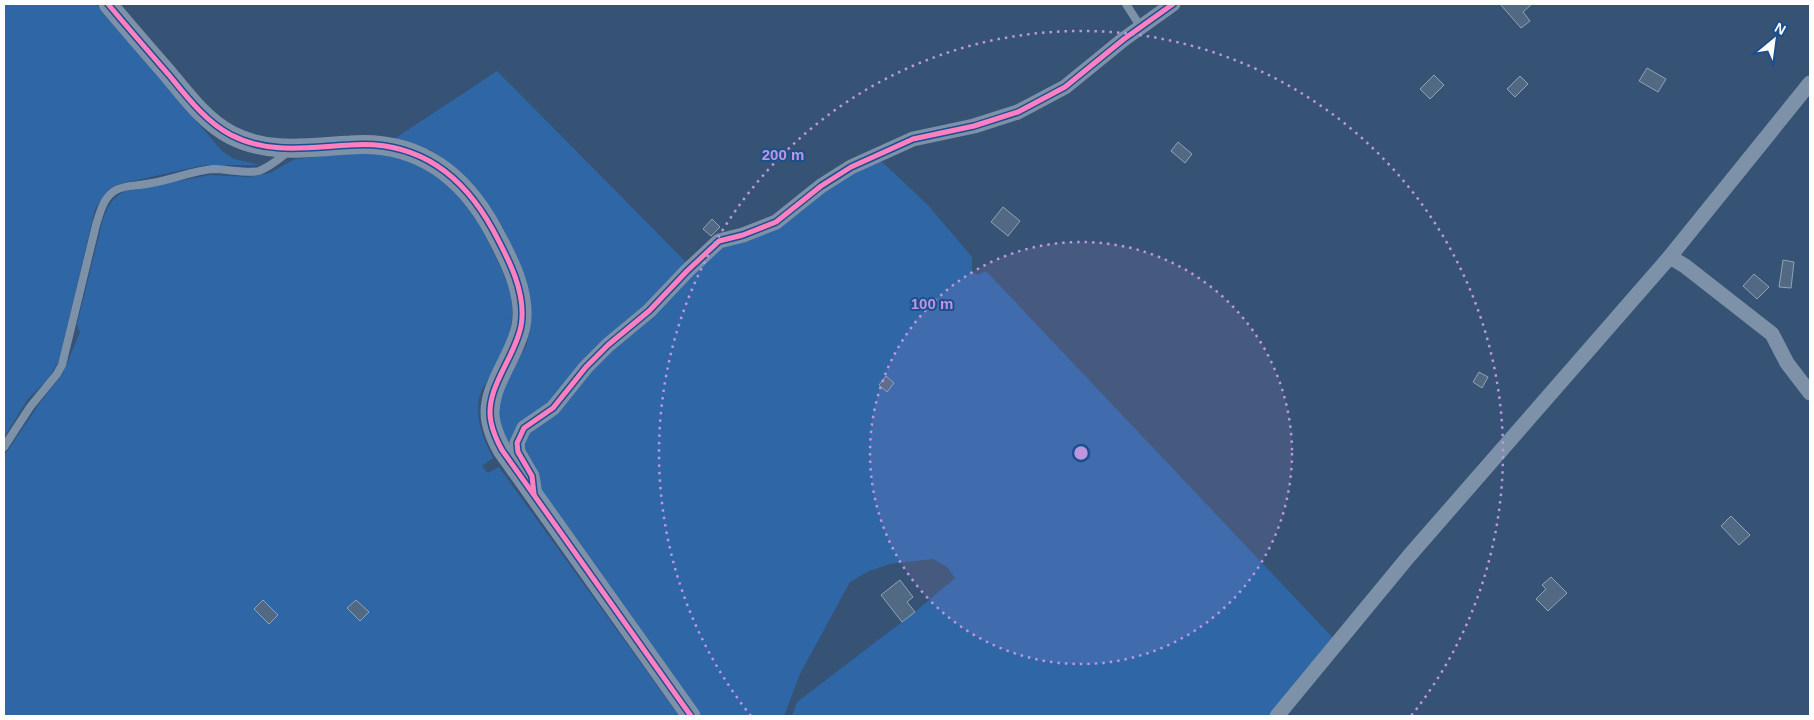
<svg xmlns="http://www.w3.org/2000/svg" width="1814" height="720" font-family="Arial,sans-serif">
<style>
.green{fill:#2f66a5}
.building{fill:#526984;stroke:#92a2b6}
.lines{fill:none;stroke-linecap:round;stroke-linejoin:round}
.service{stroke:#7d92a8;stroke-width:8}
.minor{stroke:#7d92a8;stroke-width:15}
.tertiary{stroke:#7d92a8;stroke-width:19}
.cycleway-casing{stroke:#1b4f8f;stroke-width:8}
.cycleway{stroke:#ff80c0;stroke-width:5}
.ring{fill:none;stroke:#bd96df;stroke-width:2.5;stroke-dasharray:2.5 5}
.centre{fill:#bd96df;stroke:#1b4f8f;stroke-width:2.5}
.ring-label{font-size:15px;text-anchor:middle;font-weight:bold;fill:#bd96df;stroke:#1b4f8f;stroke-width:4;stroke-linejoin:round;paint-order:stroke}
</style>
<rect width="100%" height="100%" fill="#365274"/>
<g class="green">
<polygon points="4,4 96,4 222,151 234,159 260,165 205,165 119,184 109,189 95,209 59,361 48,379 27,400 4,438"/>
<polygon points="497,71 687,263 511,451 500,425 500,398 504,386 526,346 530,331 531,312 513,249 502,226 484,198 466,178 431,150 394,139"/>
<path d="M355,153C432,153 466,192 496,258C505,277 514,294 512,316C511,334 503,353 494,369C489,378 481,389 479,399C475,419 484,440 493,458L482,466L488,473L499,467L679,716H4V456L39,404L63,373L80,332L77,324L103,219C108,206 113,196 126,191L210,175L248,177L270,173L295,159Z"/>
<polygon points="881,161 928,205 972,257 972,272 977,275 986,271 1334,639 1270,716 792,716 797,702 915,612 955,578 947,567 933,559 890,564 869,571 850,582 800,674 784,716 700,716 540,492 523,451 525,437 707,257 845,176"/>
</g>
<g class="building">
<polygon points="1500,4 1532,4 1523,12 1530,21 1521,28"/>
<polygon points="1647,68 1666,79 1658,92 1639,81"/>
<polygon points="1434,75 1444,85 1430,99 1420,89"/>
<polygon points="1520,76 1528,84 1515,97 1507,89"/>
<polygon points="1178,142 1192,154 1185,163 1171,151"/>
<polygon points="1003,207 1020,221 1008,236 991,222"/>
<polygon points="712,219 720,227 711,236 703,229"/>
<polygon points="1783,260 1794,262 1791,288 1779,287"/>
<polygon points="1754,274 1769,287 1757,299 1743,286"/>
<polygon points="1479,372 1488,377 1482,388 1473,382"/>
<polygon points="886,376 894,383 887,392 879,385"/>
<polygon points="1731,516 1750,535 1739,545 1721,526"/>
<polygon points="1551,577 1567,593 1548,611 1536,599 1546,589 1542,585"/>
<polygon points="900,580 913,597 907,602 915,612 902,622 881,595"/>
<polygon points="263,600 278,615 269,624 254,609"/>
<polygon points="356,600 369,612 360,621 347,608"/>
</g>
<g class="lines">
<g class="service">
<polyline points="1126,4 1140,26"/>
<path d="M4,447L30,407L57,374L62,365L96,225C100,212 104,196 116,190C125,185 137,186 146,184C169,181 191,171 213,169C226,169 249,174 259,171C270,167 279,159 288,152"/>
</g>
<g class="minor">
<polyline points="1668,259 1675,260 1685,266 1772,334 1787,363 1810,393"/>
<polyline points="535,495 532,476 518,452 517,443 524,428 553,408 586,367 608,345 649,311 687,271 719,241 743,235 776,222 821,186 851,167 913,139 974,126 1018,112 1065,87 1124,39 1173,4"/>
<polyline points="1277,716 1409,556 1668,259 1810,83"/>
</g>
<path class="tertiary" d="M108,4C128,28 149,52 169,75C187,97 206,122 231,135C270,155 309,147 350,145C416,140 462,173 493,230C508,258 527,293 521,326C515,358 484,389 491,422C493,432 497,441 502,450L691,716"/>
<defs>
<g id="cycleway">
<path d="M108,4C128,28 149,52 169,75C187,97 206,122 231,135C270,155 309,147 350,145C416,140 462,173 493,230C508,258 527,293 521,326C515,358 484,389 491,422C493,432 497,441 502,450L691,716"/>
<polyline points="534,494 532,476 518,452 517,443 524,428 553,408 586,367 608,345 649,311 687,271 719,241 743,235 776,222 821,186 851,167 913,139 974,126 1018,112 1065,87 1124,39 1173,4"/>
</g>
</defs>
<use href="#cycleway" class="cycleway-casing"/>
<use href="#cycleway" class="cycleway"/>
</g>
<circle cx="1081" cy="453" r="211" fill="#bd96df" fill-opacity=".12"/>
<g class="ring">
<circle cx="1081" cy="453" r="211"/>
<path d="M751 716A422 422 0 1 1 1411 716"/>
</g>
<circle cx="1081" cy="453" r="8" class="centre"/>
<g class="ring-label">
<text x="783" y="160">200 m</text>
<text x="932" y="309">100 m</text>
</g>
<rect width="1814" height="720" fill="none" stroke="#ffffff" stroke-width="10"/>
<g transform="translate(1774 40) rotate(29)" stroke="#1b4f8f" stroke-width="4" paint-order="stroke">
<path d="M0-4L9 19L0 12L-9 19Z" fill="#ffffff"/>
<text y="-8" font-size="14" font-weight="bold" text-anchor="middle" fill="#ffffff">N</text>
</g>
</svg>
